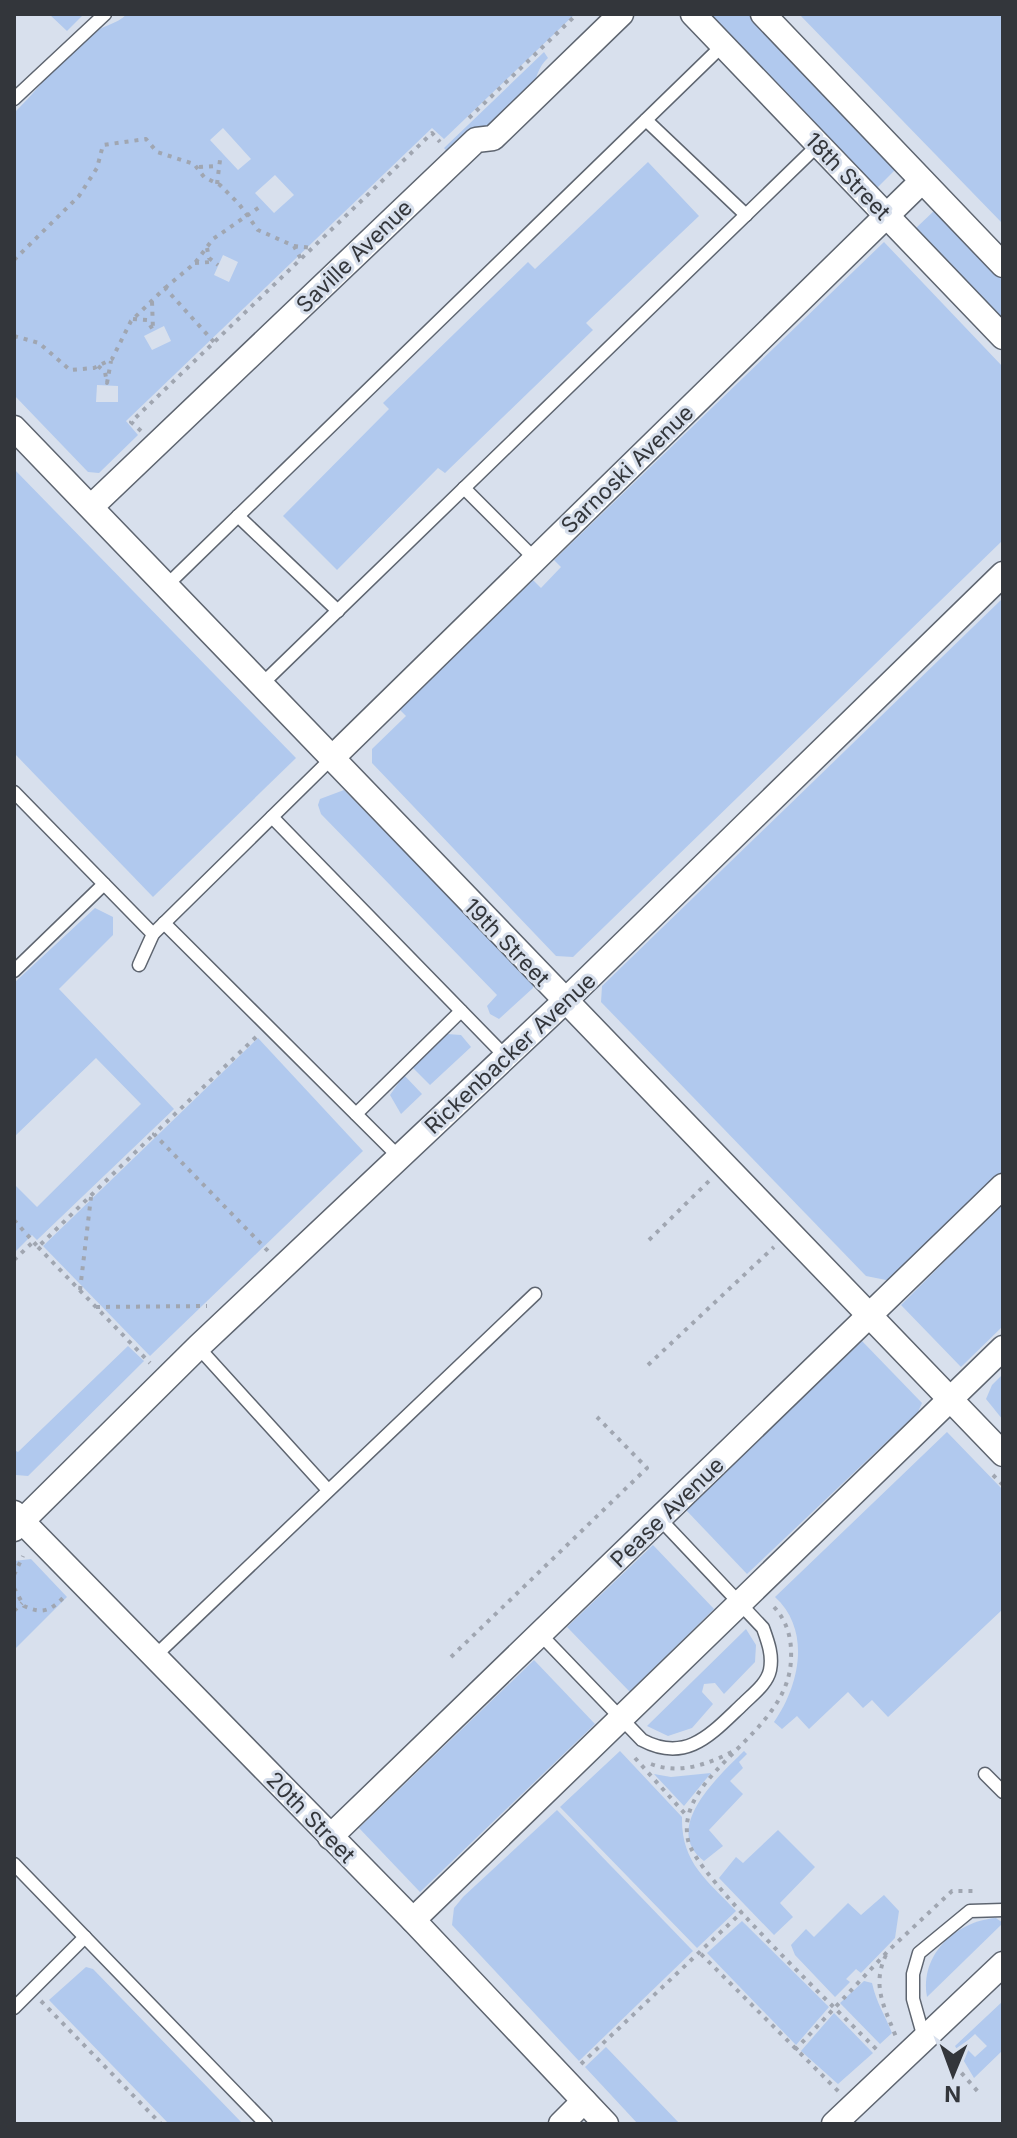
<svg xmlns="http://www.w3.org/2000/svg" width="1017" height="2138" font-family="Inter,sans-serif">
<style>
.green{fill:#b1c9ee;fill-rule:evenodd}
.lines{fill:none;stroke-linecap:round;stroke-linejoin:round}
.lane-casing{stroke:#5e6570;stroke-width:15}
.street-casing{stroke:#5e6570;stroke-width:27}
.path{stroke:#a0a6b1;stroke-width:4;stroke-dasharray:4 6;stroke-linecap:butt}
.lane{stroke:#fff;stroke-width:12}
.street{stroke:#fff;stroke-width:24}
.labels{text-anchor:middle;stroke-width:6;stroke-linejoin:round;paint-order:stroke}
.street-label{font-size:22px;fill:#33363b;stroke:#d8e0ed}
</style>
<rect width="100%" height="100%" fill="#d8e0ed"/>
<g class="green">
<polygon points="49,14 84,14 67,31"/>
<path d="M127,14H575L444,139L432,128L126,421L138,435L99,473L88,472L14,395V113C38,90 64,54 89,35C101,26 116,25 127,14ZM223,128L251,159L238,170L210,140ZM275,175L294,195L274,213L255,193ZM223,255L238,262L229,282L214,275ZM164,326L171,341L152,350L144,336ZM97,385L118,386V402H96Z"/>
<polygon points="709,14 750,14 897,168 876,189"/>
<polygon points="799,14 1003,14 1003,224"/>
<path d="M544,52L548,58C535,70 537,83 528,97C509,123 476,139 449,154L444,148Z"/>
<polygon points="648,162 699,216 586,323 593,330 445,473 438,468 337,570 283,516 389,409 383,403 528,262 535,269"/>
<polygon points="936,209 1003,279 1003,320 915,229"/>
<polygon points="884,242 1003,367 1003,540 573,957 556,956 372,763 372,749 406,716 398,708 533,580 541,588 561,567 554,560"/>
<polygon points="14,469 296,758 153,897 14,753"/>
<polygon points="1003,598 1003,1172 891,1281 866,1276 601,1002 602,986"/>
<polygon points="344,790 533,983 533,988 499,1019 490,1014 487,1006 497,995 321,814 318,805 320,799"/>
<polygon points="95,908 113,917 113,935 59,989 174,1109 37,1240 32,1235 14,1253 14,1184 37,1207 141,1104 96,1058 14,1137 14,983"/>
<polygon points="447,1034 461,1035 471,1047 430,1085 412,1067"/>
<polygon points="258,1038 363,1151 150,1356 43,1246"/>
<polygon points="404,1075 422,1094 401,1114 390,1095"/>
<polygon points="1003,1203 1003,1326 961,1367 901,1305"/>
<polygon points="862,1341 922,1403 918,1412 747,1574 686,1510"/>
<polygon points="128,1346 144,1361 28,1476 16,1475 14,1450 18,1452"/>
<polygon points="1003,1374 1003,1420 986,1399 992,1385"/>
<path d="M947,1432L1003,1490V1609L888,1717L872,1700L863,1708L848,1692L809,1729L797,1716L782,1729L774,1722C799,1686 812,1631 775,1597Z"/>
<polygon points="653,1545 714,1609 630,1692 567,1627"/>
<polygon points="31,1559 67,1597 14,1650 14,1561"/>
<polygon points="746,1629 756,1645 755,1662 724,1694 715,1683 704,1684 702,1692 713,1704 692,1728 668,1736 647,1726"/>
<polygon points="534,1660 595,1724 420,1892 359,1828"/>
<path d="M620,1751L682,1817C681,1863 707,1880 736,1911L697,1948L560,1807Z"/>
<path d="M744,1751L747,1754L739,1762L743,1768L730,1781L743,1794L709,1830L723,1846L704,1861C660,1828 721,1774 744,1751Z"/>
<polygon points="711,1773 684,1806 654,1774 671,1777"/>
<polygon points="557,1810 693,1951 579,2061 452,1925 454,1908 463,1897"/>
<polygon points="778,1830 815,1867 780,1903 793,1917 774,1935 719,1878 736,1857 743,1863"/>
<polygon points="884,1895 899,1911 895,1938 861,1973 856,1969 846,1979 850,1982 835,1997 795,1955 791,1945 806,1929 814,1937 848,1903 861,1915"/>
<path d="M996,1918L1003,1923L927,1997C919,1955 956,1921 996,1918Z"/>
<polygon points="742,1921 829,2007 796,2045 707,1953"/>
<polygon points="86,1967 93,1969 243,2124 169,2124 49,2000"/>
<path d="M864,1981L872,1983C876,2002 885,2015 892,2033L880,2044L840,2003Z"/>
<path d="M1003,2001V2050L974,2078L955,2046ZM975,2034L987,2046L975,2057L963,2045Z"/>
<polygon points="834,2013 873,2053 838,2084 801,2051"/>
<polygon points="606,2047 680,2124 638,2124 585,2067"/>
</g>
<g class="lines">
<defs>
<g id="lane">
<polyline points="14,99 105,14"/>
<polyline points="646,120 746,215"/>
<polyline points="464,488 535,559"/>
<polyline points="238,516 338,611"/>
<polyline points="166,586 723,45"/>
<polyline points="261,685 818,145"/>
<polyline points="14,792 153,934 332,758"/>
<polyline points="272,817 506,1057"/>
<polyline points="164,923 399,1157"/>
<polyline points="139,965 153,934"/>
<polyline points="14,971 104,884"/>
<polyline points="356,1114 461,1011"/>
<polyline points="198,1347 328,1490"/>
<path d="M541,1635L642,1740C687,1764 712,1733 743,1704C753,1694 767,1684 770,1670C773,1655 768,1642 763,1628L660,1519"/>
<polyline points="155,1656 535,1294"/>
<polyline points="985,1774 1003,1792"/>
<polyline points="14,1864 266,2124"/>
<polyline points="14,2008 85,1937"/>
<polyline points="924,2038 913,1999 913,1974 919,1953 970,1911 1003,1910"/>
</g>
<g id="street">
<polyline points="693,14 1003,337"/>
<polyline points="763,14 1003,265"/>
<polyline points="14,428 1003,1454"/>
<polyline points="91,507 476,140 493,138 621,14"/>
<polyline points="332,758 922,181"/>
<polyline points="14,1513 413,1920 606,2124"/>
<polyline points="14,1529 198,1347 564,1002 1003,574"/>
<polyline points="330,1837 1003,1186"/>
<polyline points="413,1920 1003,1348"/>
<polyline points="561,2124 584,2101"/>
<polyline points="834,2124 1003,1964"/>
</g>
</defs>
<use href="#lane" class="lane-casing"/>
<use href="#street" class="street-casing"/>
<g class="path">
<polyline points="469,118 577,14"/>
<polyline points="199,167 216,166"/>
<polyline points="217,184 220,160"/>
<polyline points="294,246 312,248"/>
<polyline points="207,248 209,258 218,265"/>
<polyline points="14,260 79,196 97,168 103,145 146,139 157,152 194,164 204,177 220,185 239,204 258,230 294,246 301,259"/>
<polyline points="195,263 211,262"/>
<polyline points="165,288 195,263 213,239 261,206"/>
<polyline points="133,319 147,320 153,330 152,301"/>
<polyline points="14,336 39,343 70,370 94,368 112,359 131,321 165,288 214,342"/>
<polyline points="98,366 105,372 107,383 111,361"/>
<polyline points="141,431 131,422 432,133 440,142"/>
<polyline points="256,1037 154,1134 268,1251"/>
<polyline points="14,1220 38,1247 154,1134"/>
<polyline points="649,1240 709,1181"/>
<polyline points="38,1247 150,1363"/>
<polyline points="14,1260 34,1241"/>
<polyline points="80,1290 91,1197"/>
<polyline points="96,1307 207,1306"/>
<polyline points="648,1365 774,1247"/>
<polyline points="993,1475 1003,1485"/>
<polyline points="14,1575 23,1556"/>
<path d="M14,1588L24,1606C44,1615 51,1610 65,1596"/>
<path d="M774,1607C787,1621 792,1639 791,1658C790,1735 674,1772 688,1840C694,1875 846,2018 879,2052"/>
<polyline points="14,1611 22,1603"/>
<polyline points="451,1657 647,1468 597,1417"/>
<polyline points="635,1758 687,1816"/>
<path d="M651,1764C680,1775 708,1764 734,1751"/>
<polyline points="701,1954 839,2092"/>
<path d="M886,1955C871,1986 885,2008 896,2037"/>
<polyline points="41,2001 161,2124"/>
<polyline points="795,2050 888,1951 952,1891 973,1891"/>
<polyline points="942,2056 944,2053 980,2094"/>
<polyline points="581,2064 742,1912"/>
</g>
<use href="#lane" class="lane"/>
<use href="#street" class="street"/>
</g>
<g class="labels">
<g class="street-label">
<text transform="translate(848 176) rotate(46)" y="8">18th Street</text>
<text transform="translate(354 256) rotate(-44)" y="8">Saville Avenue</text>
<text transform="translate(627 469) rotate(-44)" y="8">Sarnoski Avenue</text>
<text transform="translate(507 942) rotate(46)" y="8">19th Street</text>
<text transform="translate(510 1053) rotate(-43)" y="8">Rickenbacker Avenue</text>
<text transform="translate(667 1512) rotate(-44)" y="8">Pease Avenue</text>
<text transform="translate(311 1817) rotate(46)" y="8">20th Street</text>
</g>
</g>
<rect width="1017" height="2138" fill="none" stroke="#33363b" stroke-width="32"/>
<g transform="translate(953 2074) rotate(181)" stroke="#d8e0ed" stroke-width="6" paint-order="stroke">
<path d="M0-6L14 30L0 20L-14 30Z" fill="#33363b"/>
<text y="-12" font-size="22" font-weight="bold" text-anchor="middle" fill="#33363b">N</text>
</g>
</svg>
